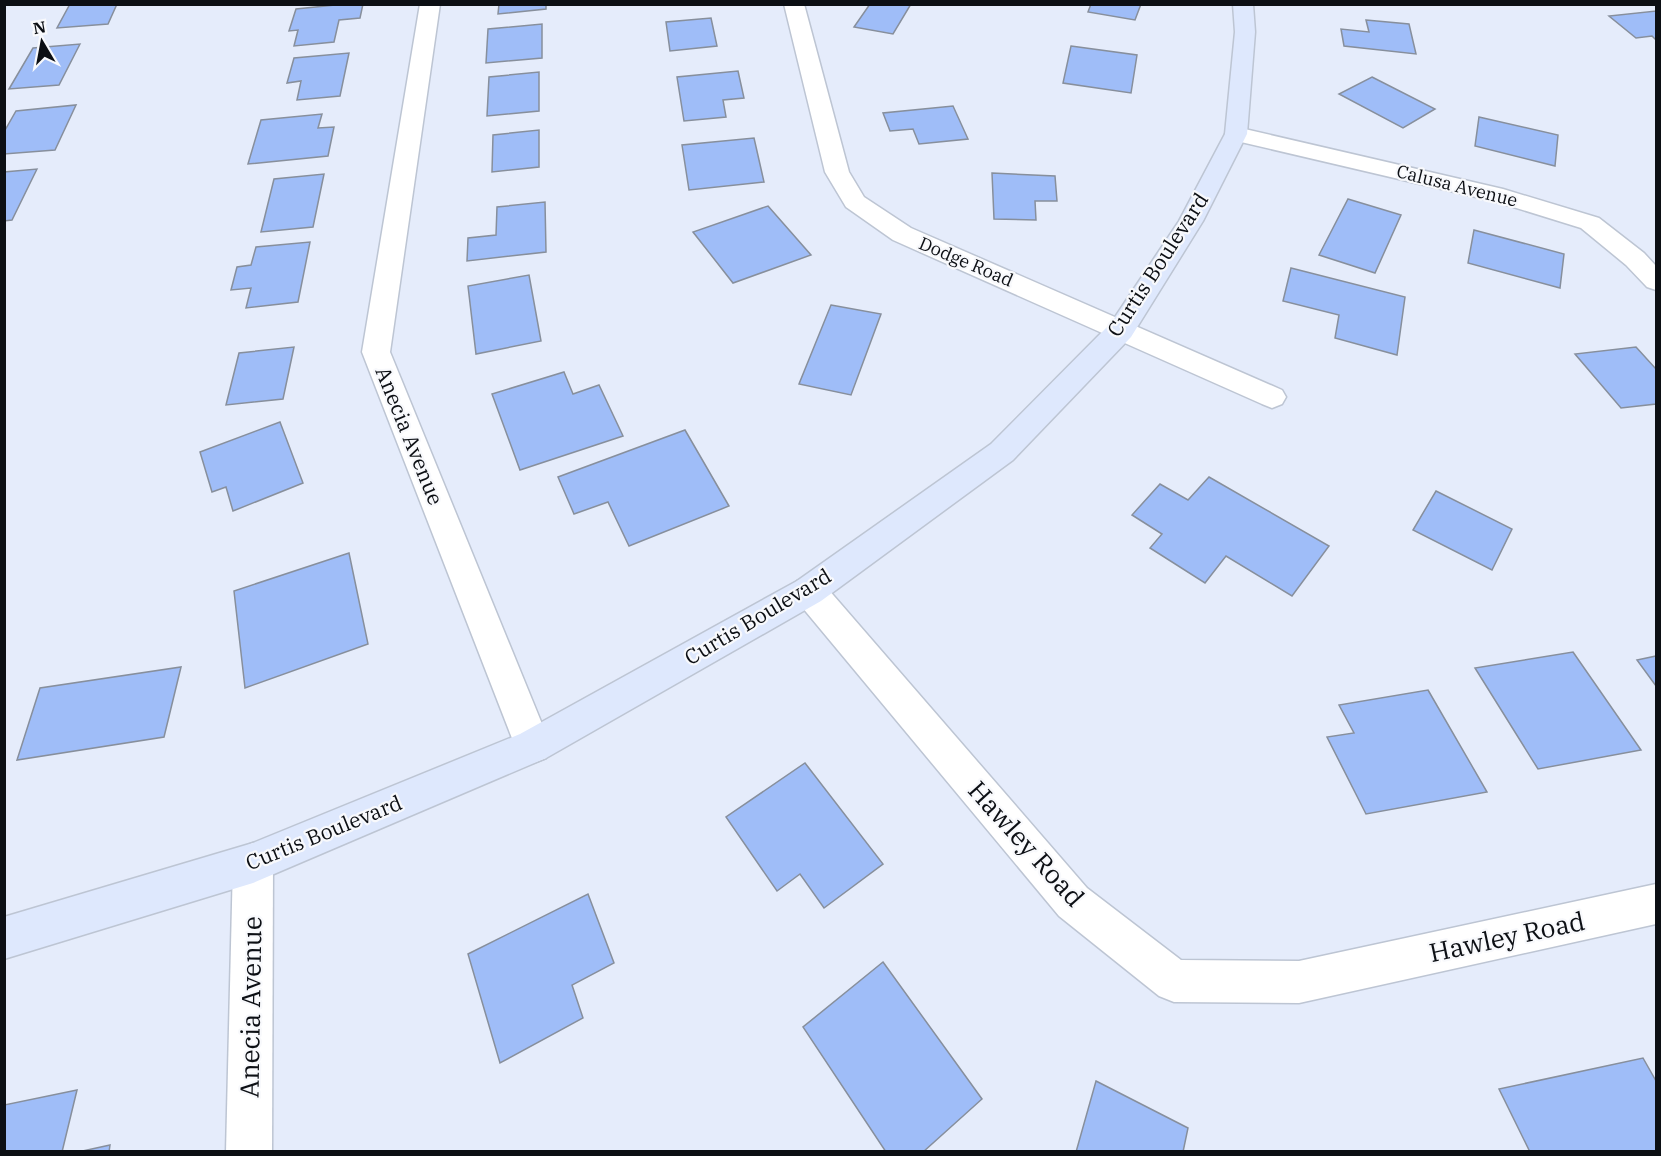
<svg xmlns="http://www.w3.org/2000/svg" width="1661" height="1156" font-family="'IBM Plex Serif',serif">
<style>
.building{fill:#9fbdf8;stroke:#878f9c;stroke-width:1.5}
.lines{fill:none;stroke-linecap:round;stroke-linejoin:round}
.street-casing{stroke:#bdc5d3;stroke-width:3}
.secondary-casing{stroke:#bdc5d3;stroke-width:3}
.street{fill:#fff;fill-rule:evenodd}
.secondary{fill:#dee8fd;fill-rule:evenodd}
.labels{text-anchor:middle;stroke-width:4.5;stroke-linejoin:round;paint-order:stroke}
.far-street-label{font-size:18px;fill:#0c0f14;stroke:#f8f9fc}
.street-label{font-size:21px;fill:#0c0f14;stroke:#f8f9fc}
.near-street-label{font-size:26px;fill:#0c0f14;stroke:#f8f9fc}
</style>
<rect width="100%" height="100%" fill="#e5ecfb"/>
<g class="building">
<polygon points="70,4 117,4 108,24 57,28"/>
<polygon points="345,4 363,4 360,18 339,20 334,42 294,46 298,30 289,31 296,9"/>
<polygon points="499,4 546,4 546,9 498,14"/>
<polygon points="870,4 911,4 893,34 854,27"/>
<polygon points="1091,4 1141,4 1135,20 1088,12"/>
<polygon points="1656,11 1656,40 1652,36 1636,38 1609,16"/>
<polygon points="711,18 717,46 670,51 666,22"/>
<polygon points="1366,20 1409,24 1416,54 1344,46 1341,29 1369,32"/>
<polygon points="542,24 542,58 486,63 488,29"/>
<polygon points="80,44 59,85 9,89 33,48"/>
<polygon points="1071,46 1137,55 1131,93 1063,83"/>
<polygon points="349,53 340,96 297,100 301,81 287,83 294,58"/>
<polygon points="738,71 744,98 723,100 726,117 684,121 677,77"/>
<polygon points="539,72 539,111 487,116 489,77"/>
<polygon points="1372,77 1435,109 1403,128 1339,94"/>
<polygon points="76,105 55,150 4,154 4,132 16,111"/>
<polygon points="953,106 968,139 919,144 913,129 890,131 883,113"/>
<polygon points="322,114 318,128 334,127 328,156 248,164 261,120"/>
<polygon points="1479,117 1558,135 1555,166 1475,146"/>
<polygon points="539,130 539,167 492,172 493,135"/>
<polygon points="754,138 764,182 689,190 682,145"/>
<polygon points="37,169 12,220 4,221 4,172"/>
<polygon points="992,173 1055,176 1057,201 1035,201 1036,220 994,219"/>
<polygon points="324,174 313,227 261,232 274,179"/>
<polygon points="1348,199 1401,215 1375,273 1319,255"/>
<polygon points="545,202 546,252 467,261 468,238 496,235 497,207"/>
<polygon points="768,206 811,255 733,283 693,232"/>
<polygon points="1474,230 1564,254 1560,288 1468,263"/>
<polygon points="310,242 298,302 246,308 251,288 231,290 237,267 251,265 256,247"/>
<polygon points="1291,268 1405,297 1397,355 1335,338 1339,315 1283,301"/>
<polygon points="529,275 541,341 476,354 468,286"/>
<polygon points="831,305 881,314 851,395 799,384"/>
<polygon points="294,347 283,399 226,405 239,353"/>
<polygon points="1636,347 1656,369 1656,404 1621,408 1575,354"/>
<polygon points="564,372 573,394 599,385 623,436 520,470 492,394"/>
<polygon points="280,422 303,483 233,511 226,487 212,492 200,452"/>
<polygon points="685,430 729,506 629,546 608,502 574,514 558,477"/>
<polygon points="1209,477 1329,546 1292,596 1226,556 1205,583 1150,548 1162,534 1132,515 1160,484 1188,500"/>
<polygon points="1436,491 1512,529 1492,570 1413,530"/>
<polygon points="349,553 368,644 245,688 234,591"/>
<polygon points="1573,652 1641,750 1538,769 1475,668"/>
<polygon points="1656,656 1656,686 1637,660"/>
<polygon points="181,667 164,737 17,760 40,688"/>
<polygon points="1428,690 1487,792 1366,814 1327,737 1354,733 1339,705"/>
<polygon points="805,763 883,864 824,908 800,874 777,891 726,817"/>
<polygon points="588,894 614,963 572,985 583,1018 500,1063 468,954"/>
<polygon points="883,962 982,1099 923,1152 886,1152 803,1027"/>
<polygon points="1643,1058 1656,1081 1656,1152 1530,1152 1499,1089"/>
<polygon points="1096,1081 1188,1128 1183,1152 1076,1152"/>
<polygon points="77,1090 62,1152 4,1152 4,1105"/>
<polygon points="110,1145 109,1152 78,1152"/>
</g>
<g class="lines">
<defs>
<g id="street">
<polygon points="420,4 440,4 390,352 551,746 546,758 533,763 520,758 515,746 362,352"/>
<polygon points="784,4 804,4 849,172 864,197 911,228 1282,390 1286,397 1282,404 1272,408 1262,404 893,240 846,207 825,172"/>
<polygon points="1236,127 1503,189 1599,218 1644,253 1656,266 1656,290 1647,287 1626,265 1581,228 1497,202 1228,139 1225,134 1228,129"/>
<polygon points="809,577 821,581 1087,888 1181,960 1299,961 1656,884 1656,924 1299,1003 1174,1002 1159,996 1059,916 797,601 792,591 797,581"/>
<polygon points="253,843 267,849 273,863 272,1152 226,1152 233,863 239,849"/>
</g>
<polygon id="secondary" points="1233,4 1253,4 1255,32 1247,134 1203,221 1131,337 1013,460 821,601 546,758 253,883 4,959 4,917 253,843 520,734 797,581 991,444 1111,323 1179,221 1225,134 1235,32"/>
</defs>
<use href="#street" class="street-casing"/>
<use href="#secondary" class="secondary-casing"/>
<use href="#street" class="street"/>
<use href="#secondary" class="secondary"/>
</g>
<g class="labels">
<g class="far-street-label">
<text transform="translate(1457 186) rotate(14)" y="6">Calusa Avenue</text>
<text transform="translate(966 262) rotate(23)" y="6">Dodge Road</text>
</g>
<g class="street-label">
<text transform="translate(1158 265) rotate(-57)" y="7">Curtis Boulevard</text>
<text transform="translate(409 436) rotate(68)" y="7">Anecia Avenue</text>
<text transform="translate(758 617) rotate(-31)" y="7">Curtis Boulevard</text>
<text transform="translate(324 833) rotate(-22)" y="7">Curtis Boulevard</text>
</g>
<g class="near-street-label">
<text transform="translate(1026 844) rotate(48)" y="9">Hawley Road</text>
<text transform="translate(1507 937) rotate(-12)" y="9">Hawley Road</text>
<text transform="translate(251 1007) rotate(-89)" y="9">Anecia Avenue</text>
</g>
</g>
<rect width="1661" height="1156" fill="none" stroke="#0c0f14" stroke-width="12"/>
<g transform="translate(42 42) rotate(350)" stroke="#f8f9fc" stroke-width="4.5" paint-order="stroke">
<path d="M0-4.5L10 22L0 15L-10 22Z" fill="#0c0f14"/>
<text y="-9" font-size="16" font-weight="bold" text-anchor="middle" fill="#0c0f14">N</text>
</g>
</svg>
